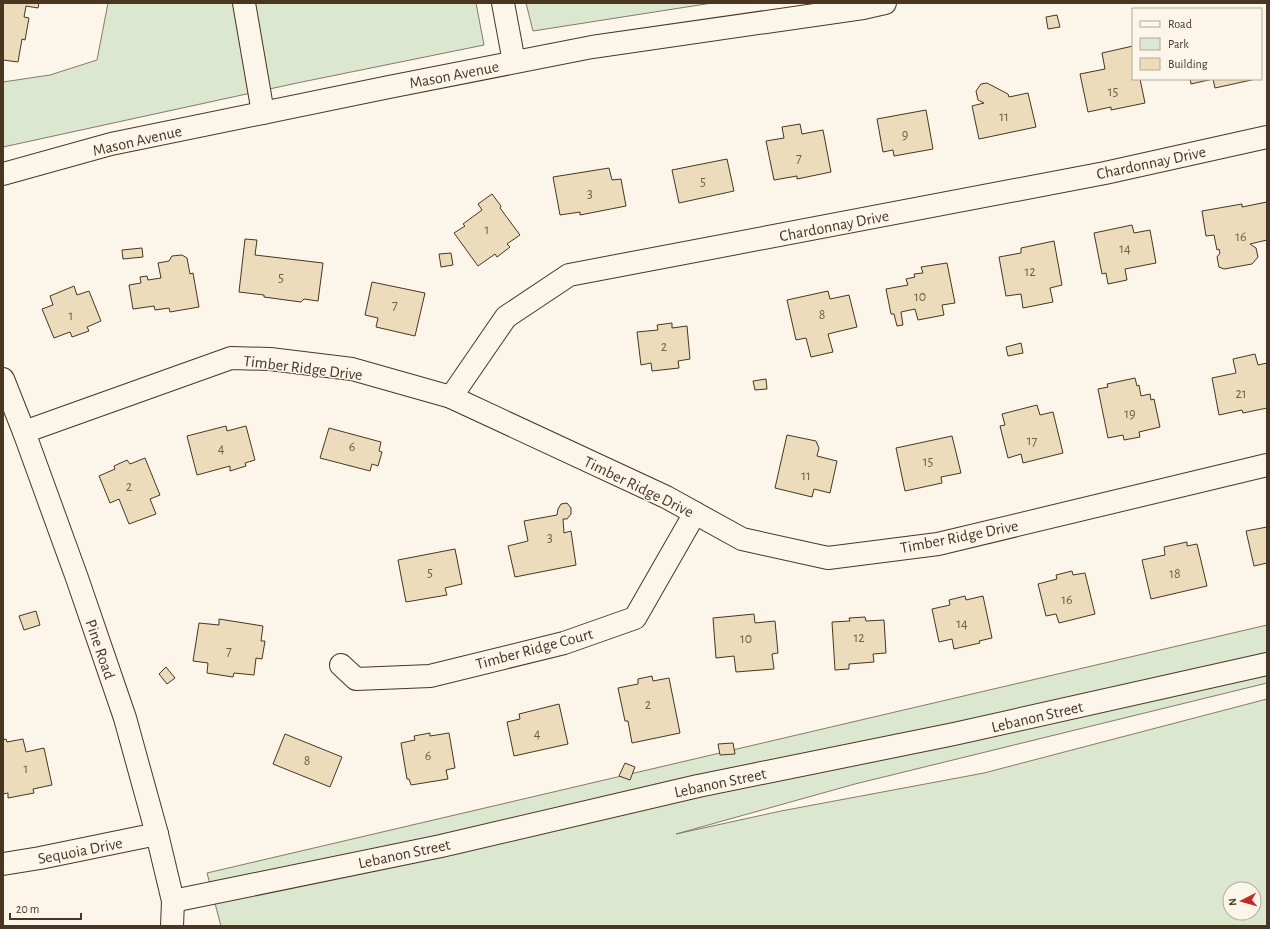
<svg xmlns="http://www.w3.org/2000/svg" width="1270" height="929" font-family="'Alegreya Sans',sans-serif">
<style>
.green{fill:#dce7d0;stroke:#887966;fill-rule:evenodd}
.building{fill:#ecdcbc;stroke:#4a3520}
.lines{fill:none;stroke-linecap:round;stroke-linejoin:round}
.minor-casing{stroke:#4a3520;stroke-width:24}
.minor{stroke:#fbf6e9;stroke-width:22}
.labels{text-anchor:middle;stroke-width:3;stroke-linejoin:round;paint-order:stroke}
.number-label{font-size:14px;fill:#725f47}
.street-label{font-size:16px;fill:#4a3520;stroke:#fbf6e9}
</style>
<rect width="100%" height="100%" fill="#fbf6e9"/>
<g class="green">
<polygon points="108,3 476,3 484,45 297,83 3,147 3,82 50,75 97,60"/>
<polygon points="526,3 712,3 533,31"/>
<path d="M1267,625V683L855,784L676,834L781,811L984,773L1267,699V926H221L207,873ZM1230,889H1254V913H1230Z"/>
</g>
<g class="building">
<polygon points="3,3 39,3 38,8 26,6 24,17 29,18 25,40 22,39 18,62 3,60"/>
<polygon points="1057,15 1060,27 1048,29 1046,17"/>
<polygon points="1133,46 1133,79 1140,79 1145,103 1111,110 1111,107 1088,112 1080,74 1105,69 1102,53"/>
<polygon points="1190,79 1256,79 1215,88 1213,79 1191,84"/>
<polygon points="987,83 1008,94 1009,97 1028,93 1036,127 979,139 972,106 984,103 978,100 976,91 981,84"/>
<polygon points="926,110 933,149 894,156 893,150 883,152 877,119"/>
<polygon points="800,124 802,134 823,130 831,172 797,179 797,176 774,180 766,141 784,138 782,127"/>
<polygon points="727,159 734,191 679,203 672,170"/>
<polygon points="609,168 612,180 621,179 626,206 580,215 580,212 560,215 553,177"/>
<polygon points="492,194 501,206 500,208 520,235 507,244 510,247 497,257 495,254 478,266 454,233 465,226 463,224 482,210 478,204"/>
<polygon points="1267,202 1267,240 1250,244 1256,248 1258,257 1252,264 1224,269 1219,267 1217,257 1220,253 1219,249 1217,250 1214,235 1206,236 1202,211 1242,204 1242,207"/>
<polygon points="1132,225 1134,233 1150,230 1156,263 1125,269 1127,280 1108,284 1106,273 1102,274 1094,233"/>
<polygon points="245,239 257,240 255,255 323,263 318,301 304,299 301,302 264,297 264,295 239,292"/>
<polygon points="1054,241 1062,285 1050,288 1053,302 1023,308 1021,294 1006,296 999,257 1021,253 1021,248"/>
<polygon points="142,248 143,257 123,259 122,250"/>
<polygon points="451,253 453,265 441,267 439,254"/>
<polygon points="182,255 187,258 190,274 193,273 199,307 170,312 169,308 155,310 154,306 133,309 129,285 141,283 140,277 147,276 148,280 161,278 158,263 169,261 172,256"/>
<polygon points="947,263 955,303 942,305 944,315 918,320 915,309 901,312 903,325 897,326 894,314 891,314 886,289 908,285 906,279 915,277 914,274 923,273 921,267"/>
<polygon points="372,282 425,293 415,336 376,327 378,318 365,315"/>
<polygon points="74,286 77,295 89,291 101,321 87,327 89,331 72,337 70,332 54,338 42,309 53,305 50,296"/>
<polygon points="828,291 830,299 849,295 857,327 828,334 833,352 811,357 806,338 796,340 787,300"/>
<polygon points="672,323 672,328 687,326 690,359 678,361 679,368 652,371 651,363 641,365 637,332 658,330 657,325"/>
<polygon points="1021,343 1023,353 1008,356 1006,347"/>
<polygon points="1255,354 1258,365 1267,363 1267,408 1243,413 1242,410 1219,415 1212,378 1236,373 1233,359"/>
<polygon points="1135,378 1137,386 1139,385 1141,396 1150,394 1151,400 1154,399 1160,427 1139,432 1140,437 1124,440 1123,435 1108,438 1098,389 1108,387 1107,384"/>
<polygon points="766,379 767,389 755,390 753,381"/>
<polygon points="1037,405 1040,415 1053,412 1063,453 1023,463 1021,454 1008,458 1000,426 1005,425 1002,414"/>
<polygon points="226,426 227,431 246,426 255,460 245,463 246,466 230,471 230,466 197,475 187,436"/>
<polygon points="329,428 381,442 379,451 382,452 378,466 372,464 370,471 320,458"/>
<polygon points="787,435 816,441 819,448 817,456 837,461 830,493 814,489 812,497 775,488"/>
<polygon points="952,436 961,473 941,477 942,483 905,491 896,448"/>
<polygon points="145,458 160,495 150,499 156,514 129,524 119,499 110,503 99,476 115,469 114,466 127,460 130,464"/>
<polygon points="567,503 571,508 571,514 567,519 563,519 564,533 571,531 576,565 515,577 508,546 528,541 524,521 557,515 558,509 561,504"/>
<polygon points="1267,527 1267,563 1254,566 1246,531"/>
<polygon points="1187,542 1187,546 1197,544 1207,586 1151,599 1142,560 1165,555 1164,547"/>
<polygon points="455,549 462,584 445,588 447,595 406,602 398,560"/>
<polygon points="1072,571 1073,575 1085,573 1095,614 1059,623 1056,614 1046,616 1038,584 1057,579 1056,575"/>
<polygon points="965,596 966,600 983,596 992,638 979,641 980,643 954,649 952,639 939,642 932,609 950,605 949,600"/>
<polygon points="36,611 40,625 24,630 19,616"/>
<polygon points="754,614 755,623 775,621 778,653 772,654 774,669 736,672 734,656 716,658 713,618"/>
<polygon points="865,617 866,621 884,620 886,653 873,654 874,662 849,664 849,669 835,670 832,622 850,621 849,618"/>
<polygon points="219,619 263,626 261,641 265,641 262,659 256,658 254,675 234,673 233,677 207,673 208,663 193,661 199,623 219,625"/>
<polygon points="166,667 175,678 167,684 159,674"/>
<polygon points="652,676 653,681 669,678 680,733 632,743 628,721 625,721 618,688 638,684 638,679"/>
<polygon points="559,704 568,744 514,756 507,722 520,719 519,714"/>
<polygon points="430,733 430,736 449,733 455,768 446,770 448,779 411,785 409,779 407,779 401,743 415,740 414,736"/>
<polygon points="285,734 342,757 330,787 273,764"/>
<polygon points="6,739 7,742 23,739 26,752 44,748 52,785 33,789 34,793 8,798 8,793 3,794 3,740"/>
<polygon points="733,743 735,754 720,755 718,744"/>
<polygon points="625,763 635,767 630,780 619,776"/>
</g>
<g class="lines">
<defs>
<g id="minor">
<polyline points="244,3 263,113"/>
<polyline points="503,3 514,62"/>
<polyline points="3,174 111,144 389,87 592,47 863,8 885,3"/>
<polyline points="3,379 24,432 77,578 125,718 157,834 173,901 172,926"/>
<polyline points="451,397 506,317 569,275 1105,173 1267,137"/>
<polyline points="24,432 231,358 270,359 352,369 451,397 666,497 742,539 828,558 938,544 1267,465"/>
<polyline points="341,665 356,679 430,676 564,643 635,618 695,513"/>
<polyline points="3,864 40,858 157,834"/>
<polyline points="173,901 441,846 698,786 954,734 1267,664"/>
</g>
</defs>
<use href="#minor" class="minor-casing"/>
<use href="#minor" class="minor"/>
</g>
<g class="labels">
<g class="number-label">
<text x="1113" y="96">15</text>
<text x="1004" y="121">11</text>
<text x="905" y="139">9</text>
<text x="799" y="162">7</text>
<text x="703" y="186">5</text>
<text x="590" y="198">3</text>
<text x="487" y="234">1</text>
<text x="1241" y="241">16</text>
<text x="1125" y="253">14</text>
<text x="1030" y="276">12</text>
<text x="281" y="282">5</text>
<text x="920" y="301">10</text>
<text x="395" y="309">7</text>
<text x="822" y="319">8</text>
<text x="71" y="320">1</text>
<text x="664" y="351">2</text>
<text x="1241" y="398">21</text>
<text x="1130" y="418">19</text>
<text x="1032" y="445">17</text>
<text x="352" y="451">6</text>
<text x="221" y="453">4</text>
<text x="928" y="466">15</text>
<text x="806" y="480">11</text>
<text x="129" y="491">2</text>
<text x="550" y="542">3</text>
<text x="430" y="577">5</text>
<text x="1175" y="578">18</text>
<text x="1067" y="604">16</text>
<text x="962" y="628">14</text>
<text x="859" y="642">12</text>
<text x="746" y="643">10</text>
<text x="229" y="655">7</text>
<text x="648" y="709">2</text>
<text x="537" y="738">4</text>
<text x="428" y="760">6</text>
<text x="307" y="765">8</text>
<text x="26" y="773">1</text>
</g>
<g class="street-label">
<text transform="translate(454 74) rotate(-11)" y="6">Mason Avenue</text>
<text transform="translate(137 140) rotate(-13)" y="6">Mason Avenue</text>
<text transform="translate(1151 162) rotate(-12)" y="6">Chardonnay Drive</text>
<text transform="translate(834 225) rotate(-11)" y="6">Chardonnay Drive</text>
<text transform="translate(303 367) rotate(7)" y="6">Timber Ridge Drive</text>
<text transform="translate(639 486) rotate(26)" y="6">Timber Ridge Drive</text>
<text transform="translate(959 536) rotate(-11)" y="6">Timber Ridge Drive</text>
<text transform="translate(534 648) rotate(-15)" y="6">Timber Ridge Court</text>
<text transform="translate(101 649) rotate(71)" y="6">Pine Road</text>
<text transform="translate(1037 716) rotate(-13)" y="6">Lebanon Street</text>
<text transform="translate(720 782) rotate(-12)" y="6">Lebanon Street</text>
<text transform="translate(80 850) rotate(-11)" y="6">Sequoia Drive</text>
<text transform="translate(404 853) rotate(-12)" y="6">Lebanon Street</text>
</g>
</g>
<rect width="1270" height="929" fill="none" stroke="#4a3520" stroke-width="8"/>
<rect x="1132" y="8" width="130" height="72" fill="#fbf6e9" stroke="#b4a999"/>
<rect x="1140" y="21" width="20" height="6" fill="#fbf6e9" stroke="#b4a999"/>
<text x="1168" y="28" font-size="12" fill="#4a3520">Road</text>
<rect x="1140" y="38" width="20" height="12" fill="#dce7d0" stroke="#b4a999"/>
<text x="1168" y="48" font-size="12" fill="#4a3520">Park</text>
<rect x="1140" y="58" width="20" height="12" fill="#ecdcbc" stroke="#b4a999"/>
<text x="1168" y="68" font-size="12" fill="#4a3520">Building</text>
<g transform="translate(1242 901) rotate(264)"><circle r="19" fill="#fbf6e9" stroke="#b4a999"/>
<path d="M0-3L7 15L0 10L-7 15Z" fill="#c62828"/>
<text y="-6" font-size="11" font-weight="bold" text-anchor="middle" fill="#4a3520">N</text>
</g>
<path d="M10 913v6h71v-6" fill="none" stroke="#4a3520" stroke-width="2"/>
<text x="16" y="913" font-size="12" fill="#4a3520" stroke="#fbf6e9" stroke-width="3" paint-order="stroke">20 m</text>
</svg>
